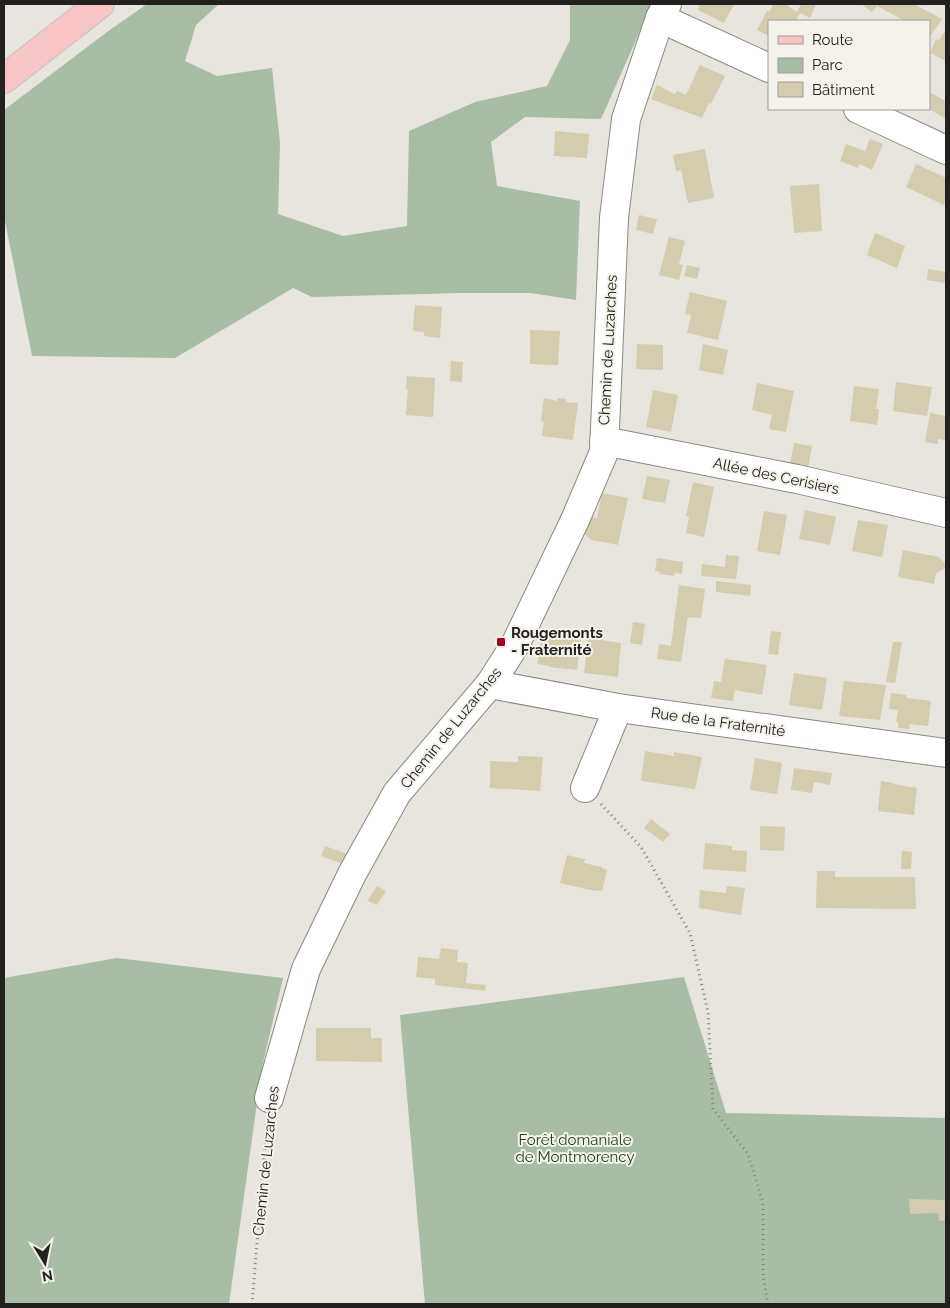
<svg xmlns="http://www.w3.org/2000/svg" width="950" height="1308" font-family="Raleway,sans-serif">
<style>
.green{fill:#a8bca6}
.building{fill:#d4ccae}
.lines{fill:none;stroke-linecap:round;stroke-linejoin:round}
.minor-casing{stroke:#8a8982;stroke-width:30}
.major-casing{stroke:#c1c1c0;stroke-width:30}
.path{stroke:#82807c;stroke-width:3;stroke-dasharray:1 4;stroke-linecap:butt}
.minor{stroke:#fff;stroke-width:28}
.major{stroke:#f8c5c6;stroke-width:28}
.poi-dot{fill:#a2041f;stroke:#f4f2eb;stroke-width:2}
.labels{text-anchor:middle;stroke-width:4;stroke-linejoin:round;paint-order:stroke}
.street-label{font-size:15px;fill:#22211f;stroke:#f4f2eb}
.poi-label{font-size:15px;font-weight:bold;fill:#22211f;stroke:#f4f2eb;text-anchor:start}
.park-label{font-size:15px;fill:#1e3d1a;stroke:#f4f2eb}
</style>
<rect width="100%" height="100%" fill="#e7e5de"/>
<g class="green">
<polygon points="147,4 219,4 196,25 185,61 217,76 272,68 280,143 278,214 343,236 407,226 409,131 475,102 547,86 570,40 570,4 652,4 601,119 525,117 491,142 497,186 580,201 576,300 531,293 460,293 312,297 293,288 175,358 32,356 4,216 4,110 107,32"/>
<polygon points="117,958 283,978 262,1067 229,1304 4,1304 4,978"/>
<polygon points="684,977 726,1113 946,1118 946,1304 425,1304 400,1015"/>
</g>
<g class="building">
<polygon points="700,4 734,4 724,23 698,10"/>
<polygon points="773,4 785,4 797,12 801,4 816,4 810,18 800,13 796,21 769,21 769,36 757,30 767,11 769,12"/>
<polygon points="861,4 914,4 942,19 931,35 929,34 929,21 905,21 877,6 872,12"/>
<polygon points="946,29 946,61 930,53 936,39 939,40"/>
<polygon points="700,65 725,76 711,104 709,103 702,118 651,99 657,85 675,94 677,91 686,95"/>
<polygon points="929,92 946,101 946,119 929,109"/>
<polygon points="555,131 589,134 587,158 554,156"/>
<polygon points="870,139 883,144 872,170 860,164 858,168 840,161 846,144 865,151"/>
<polygon points="705,149 714,198 688,203 681,170 676,171 673,155"/>
<polygon points="916,164 946,178 946,200 944,205 906,187"/>
<polygon points="819,184 822,231 794,233 790,186"/>
<polygon points="639,215 657,219 653,234 636,230"/>
<polygon points="875,233 905,246 897,268 867,255"/>
<polygon points="669,237 685,241 679,264 683,265 679,280 659,275"/>
<polygon points="687,265 700,268 697,279 684,276"/>
<polygon points="928,269 946,272 946,283 927,280"/>
<polygon points="690,292 727,301 718,340 687,333 691,315 685,314"/>
<polygon points="415,305 442,307 440,338 424,336 424,332 413,331"/>
<polygon points="530,330 560,331 558,365 530,364"/>
<polygon points="637,344 663,345 663,370 636,369"/>
<polygon points="703,344 728,350 723,375 699,370"/>
<polygon points="451,361 463,362 462,382 450,381"/>
<polygon points="407,376 435,378 433,417 406,415 408,389 406,389"/>
<polygon points="896,382 932,387 927,416 893,411"/>
<polygon points="757,383 794,391 786,432 769,429 772,415 752,410"/>
<polygon points="854,386 879,389 876,409 879,409 877,425 850,421"/>
<polygon points="653,390 678,395 671,432 646,427"/>
<polygon points="544,398 557,401 558,398 566,399 566,402 578,403 573,440 542,436 544,422 541,421"/>
<polygon points="930,413 946,416 946,440 938,439 938,444 925,442"/>
<polygon points="794,443 812,446 808,468 790,464"/>
<polygon points="647,476 670,480 665,503 642,499"/>
<polygon points="693,482 714,487 704,537 686,533 689,517 686,516"/>
<polygon points="602,493 628,498 618,545 592,540 584,534 592,517 597,518"/>
<polygon points="805,510 836,517 830,545 799,539"/>
<polygon points="764,511 787,515 780,555 757,551"/>
<polygon points="858,520 888,525 882,557 852,551"/>
<polygon points="903,550 939,557 946,565 946,568 936,573 934,584 898,577"/>
<polygon points="726,555 739,556 736,579 701,576 702,564 725,567"/>
<polygon points="657,558 683,562 682,574 675,573 674,576 659,574 660,572 655,571"/>
<polygon points="716,581 751,585 750,596 716,592"/>
<polygon points="679,585 705,589 701,618 688,617 681,662 657,659 659,644 671,646"/>
<polygon points="633,622 645,624 642,645 630,643"/>
<polygon points="771,631 781,632 778,655 768,654"/>
<polygon points="542,634 581,640 577,670 549,667 550,666 537,664"/>
<polygon points="588,638 621,643 618,677 584,673"/>
<polygon points="893,642 902,642 895,683 886,682"/>
<polygon points="725,659 767,665 762,695 735,690 733,701 711,698 714,681 721,682"/>
<polygon points="794,673 827,678 822,710 789,705"/>
<polygon points="844,681 886,685 880,720 839,716"/>
<polygon points="891,693 907,695 907,698 931,701 928,726 910,724 909,729 898,728 898,722 896,722 898,710 889,709"/>
<polygon points="645,751 674,756 674,752 702,757 695,789 641,781"/>
<polygon points="518,756 543,757 540,791 490,788 490,761 518,762"/>
<polygon points="755,758 782,763 777,794 750,790"/>
<polygon points="794,768 832,773 830,785 814,782 812,793 791,790"/>
<polygon points="881,781 893,783 893,784 917,788 914,815 878,811"/>
<polygon points="651,819 670,834 663,842 644,828"/>
<polygon points="760,826 785,827 784,851 760,850"/>
<polygon points="705,843 732,846 732,850 747,851 746,872 703,869"/>
<polygon points="325,846 347,854 343,864 321,856"/>
<polygon points="902,851 912,852 911,869 901,869"/>
<polygon points="567,855 585,859 584,863 602,867 602,868 607,870 602,891 597,890 596,891 560,883"/>
<polygon points="817,871 835,871 835,877 915,877 916,909 816,908"/>
<polygon points="377,886 386,891 377,905 367,901"/>
<polygon points="727,886 745,888 741,915 699,908 700,890 726,893"/>
<polygon points="441,948 458,950 457,962 468,963 466,983 486,985 485,991 435,985 435,979 416,977 418,957 439,959"/>
<polygon points="316,1028 371,1028 371,1038 382,1038 382,1062 316,1061"/>
<polygon points="909,1199 946,1200 946,1220 939,1221 938,1213 910,1214"/>
</g>
<g class="lines">
<defs>
<g id="minor">
<polyline points="660,18 769,68"/>
<polyline points="858,109 946,150"/>
<polyline points="604,441 797,479 946,513"/>
<polyline points="490,684 618,708 946,753"/>
<polyline points="585,788 618,708"/>
<polyline points="269,1098 306,969 352,874 397,793 490,684 515,645 575,520 604,452 614,218 626,119 660,18 667,4"/>
</g>
<polyline id="major" points="4,79 100,4"/>
</defs>
<use href="#minor" class="minor-casing"/>
<use href="#major" class="major-casing"/>
<g class="path">
<polyline points="601,804 641,847 690,933 708,1012 713,1109 748,1154 763,1203 763,1276 768,1304"/>
<polyline points="252,1304 267,1121"/>
</g>
<use href="#minor" class="minor"/>
<use href="#major" class="major"/>
</g>
<rect class="poi-dot" x="496" y="637" width="10" height="10" rx="2.5"/>
<g class="labels">
<g class="street-label">
<text transform="translate(608 350) rotate(-87)" y="5">Chemin de Luzarches</text>
<text transform="translate(776 476) rotate(12)" y="5">Allée des Cerisiers</text>
<text transform="translate(718 722) rotate(8)" y="5">Rue de la Fraternité</text>
<text transform="translate(451 728) rotate(-51)" y="5">Chemin de Luzarches</text>
<text transform="translate(266 1161) rotate(-84)" y="5">Chemin de Luzarches</text>
</g>
<g class="poi-label">
<text x="511" y="638">Rougemonts<tspan x="511" dy="17">- Fraternité</tspan></text>
</g>
<g class="park-label">
<text x="575" y="1145">Forêt domaniale<tspan x="575" dy="17">de Montmorency</tspan></text>
</g>
</g>
<rect width="950" height="1308" fill="none" stroke="#22211f" stroke-width="10"/>
<rect x="768" y="20" width="162" height="90" fill="#f4f2eb" stroke="#a09e99"/>
<rect x="778" y="36" width="25" height="8" fill="#f8c5c6" stroke="#a09e99"/>
<text x="812" y="45" font-size="15" fill="#22211f">Route</text>
<rect x="778" y="58" width="25" height="15" fill="#a8bca6" stroke="#a09e99"/>
<text x="812" y="70" font-size="15" fill="#22211f">Parc</text>
<rect x="778" y="82" width="25" height="15" fill="#d4ccae" stroke="#a09e99"/>
<text x="812" y="95" font-size="15" fill="#22211f">Bâtiment</text>
<g transform="translate(45 1263) rotate(170)" stroke="#f4f2eb" stroke-width="4" paint-order="stroke">
<path d="M0-4L9 19L0 12L-9 19Z" fill="#22211f"/>
<text y="-8" font-size="14" font-weight="bold" text-anchor="middle" fill="#22211f">N</text>
</g>
</svg>
